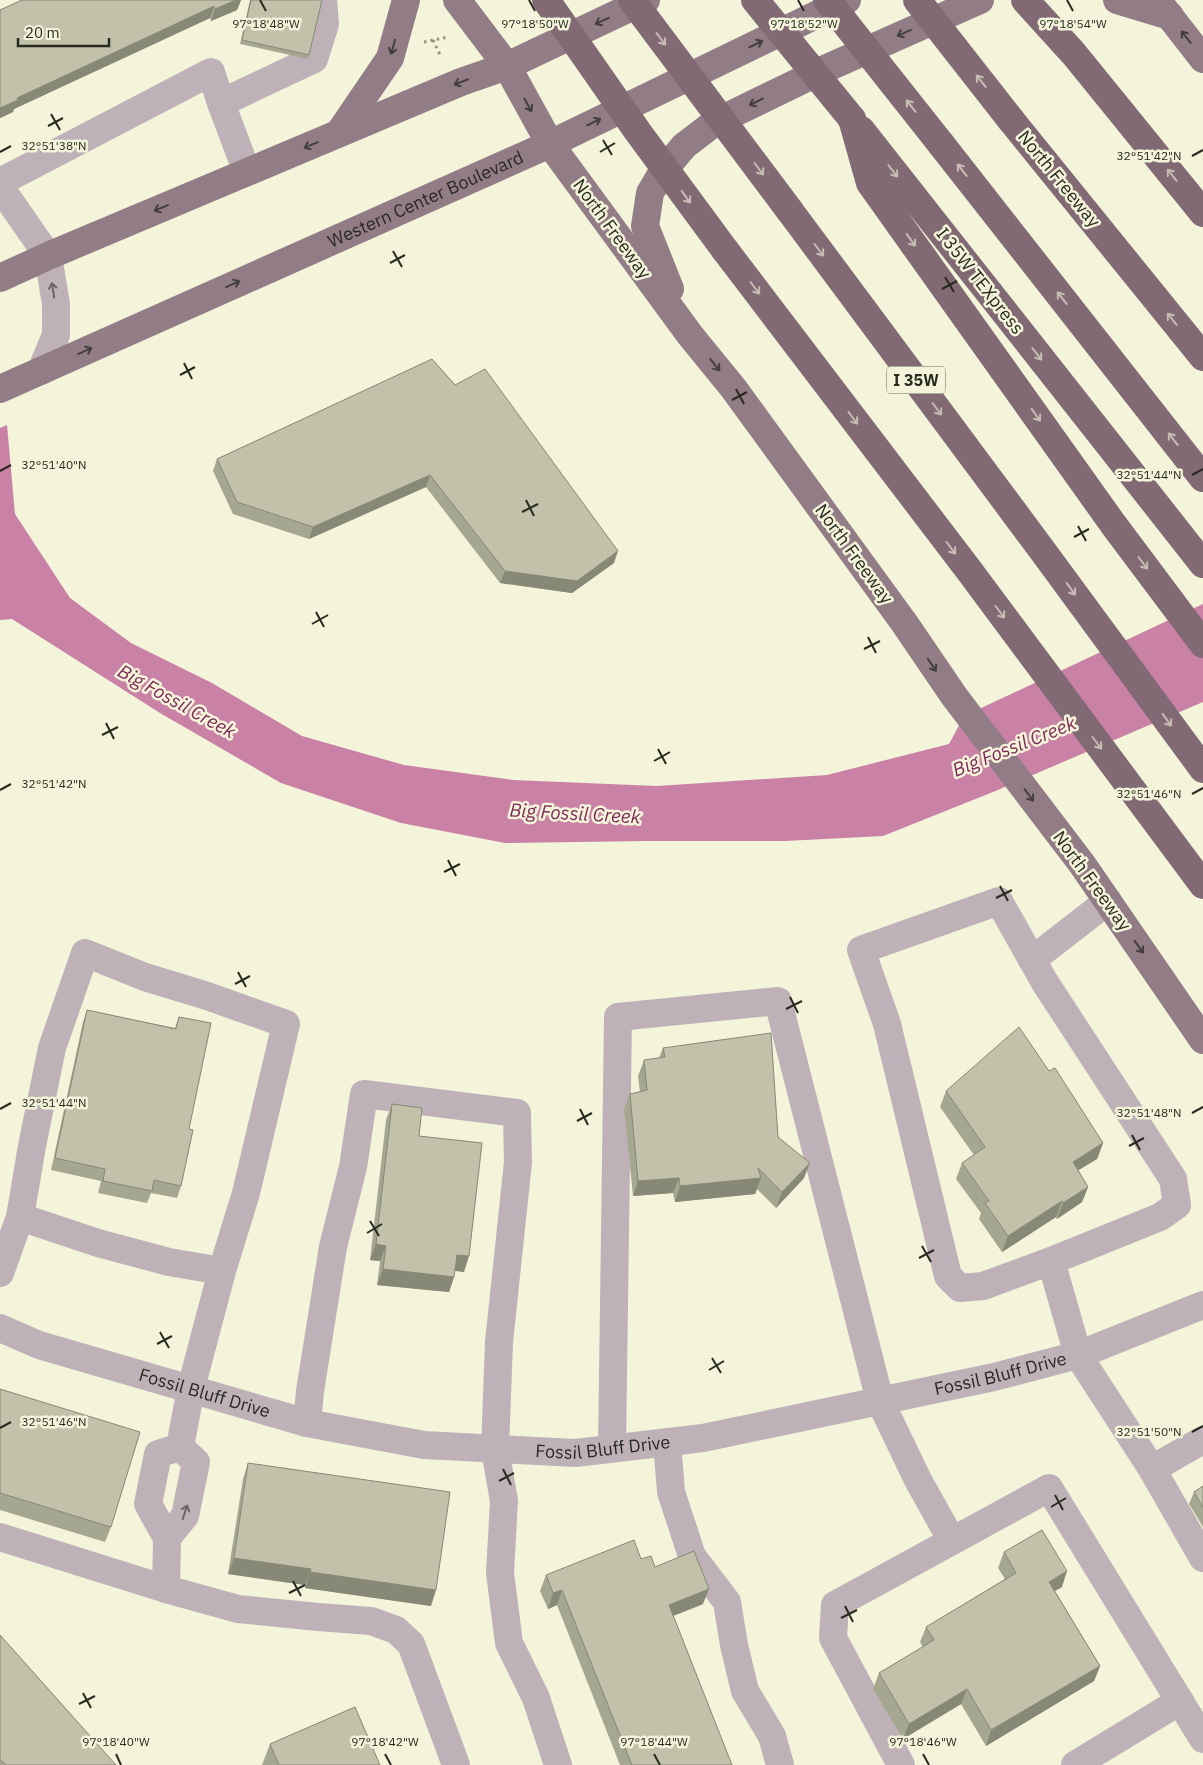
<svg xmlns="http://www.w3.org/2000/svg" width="1203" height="1765" font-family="'IBM Plex Sans',sans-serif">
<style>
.water{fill:#c982a6}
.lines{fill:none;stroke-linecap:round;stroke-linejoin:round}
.path{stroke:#949583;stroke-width:3;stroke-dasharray:2.5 4;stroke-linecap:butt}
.minor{stroke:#beb2b8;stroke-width:28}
.major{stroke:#927d87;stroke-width:28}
.highway{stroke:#826a75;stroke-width:28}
.highway-bridge{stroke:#826a75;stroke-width:28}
.wall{fill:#a6a791}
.shaded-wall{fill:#878876}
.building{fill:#c1c2a9;stroke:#878876}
.oneway{stroke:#433f3a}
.oneway2{stroke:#c6bdb2}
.oneway3{stroke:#6c6764}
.ticks{fill:none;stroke:#292a20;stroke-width:2}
.labels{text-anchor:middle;stroke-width:5;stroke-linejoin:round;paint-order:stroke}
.shield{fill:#f3f4da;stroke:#666758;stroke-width:1}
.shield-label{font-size:16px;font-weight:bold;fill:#292a20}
.street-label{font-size:18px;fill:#292a20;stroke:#f3f4da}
.water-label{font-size:19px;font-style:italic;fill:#7d295a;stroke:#f3f4da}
.ticks-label{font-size:12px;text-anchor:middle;fill:#292a20;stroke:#f3f4da;stroke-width:5;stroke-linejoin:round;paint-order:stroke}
</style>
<rect width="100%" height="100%" fill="#f3f4da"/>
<path class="water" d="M7,425L15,514L70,598L131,643L212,683L302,736L404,765L513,780L657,786L827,775L949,744L964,716L1203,604V702L993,792L883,836L785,841H646L505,843L401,823L281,783L160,713L12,619L0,620V428Z"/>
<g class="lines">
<path class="path" d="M433,40L441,57
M424,42L448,37"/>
<g class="minor">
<path d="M247,172L221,103L314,59L325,24L323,0"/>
<path d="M0,182L211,72L221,103"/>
<path d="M0,187L48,256L56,304V335L41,371"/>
<path d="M1032,960L1108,901"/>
<path d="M1051,1261L983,1286L960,1288L948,1276L887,1024L861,950L999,901L1044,981L1173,1179L1177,1205L1160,1217L1051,1261L1078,1355L1152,1469L1203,1558"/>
<path d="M0,1273L20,1217"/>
<path id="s1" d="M0,1328L39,1345L307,1423L424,1445L575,1453L703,1438L994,1377L1078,1355L1203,1305"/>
<path d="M307,1423L310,1391L333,1247L353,1167L364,1094L517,1113L518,1162L499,1342L495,1449L504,1501L500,1573L509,1643L536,1698L558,1765"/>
<path d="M667,1442L671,1492L692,1556L727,1602L734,1645L745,1691L772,1736L780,1765"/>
<path d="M180,1447L191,1388L222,1271L246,1193L286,1024L207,996L145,977L85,953L52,1048L32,1146L20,1217L98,1243L169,1262L222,1271"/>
<path d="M612,1448L618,1017L778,1001L880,1401L918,1480L952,1541"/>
<path d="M1152,1469L1203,1440"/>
<path d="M0,1537L166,1589L238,1609L318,1617L371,1621L396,1630L411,1644L456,1765"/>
<path d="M167,1538L148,1504L158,1454L180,1447"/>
<path d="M166,1589L167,1538L185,1516L196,1462L180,1447"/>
<path d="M901,1765L833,1638L835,1605L1049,1488L1203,1739"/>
<path d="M1075,1765L1180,1701"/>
</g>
<g class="major">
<path d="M457,0L507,66L550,144L690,335L734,389L905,624L954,696L1082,864L1203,1040"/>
<path d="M1117,0L1170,16"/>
<path d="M1157,0L1203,59"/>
<path d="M339,133L390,58L406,0"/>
<path d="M0,278L48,256L461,82L507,66L646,0"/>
<path d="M670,289L645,226L650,193L663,171L684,146L714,123L827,68L980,0"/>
<path id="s2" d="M0,389L550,144L847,0"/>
</g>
<path class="highway" d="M1025,0L1074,54L1203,213
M852,119L870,183L1113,524L1203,644
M1011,120L1203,357
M861,130L1203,564
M941,144L1203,478
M790,211L1042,550L1203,769
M725,250L971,573L1203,885"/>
<path class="highway-bridge" d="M546,0L638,132L725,250
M632,0L790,211
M755,0L852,119
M827,0L941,144
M917,0L1011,120"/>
</g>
<path class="wall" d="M22,0H241L237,10L211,21L210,18L14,109L13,112L0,118V10Z
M250,0H322L308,59L240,44Z
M432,359L614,563L572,593L500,583L426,487L309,539L233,514L213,471L217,459Z
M87,1010L175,1028L179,1017L189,1129L181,1186L177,1198L151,1193L147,1203L98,1193L101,1181L51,1170L83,1022Z
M663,1048L778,1137L804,1178L776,1208L757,1189L755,1194L675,1202L673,1193L633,1196L624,1109L630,1094L640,1092L638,1076L644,1060L659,1058Z
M1049,1071L1103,1143L1097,1159L1078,1170L1088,1187L1082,1202L1057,1219L1056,1217L1002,1252L979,1219L981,1213L956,1179L962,1163L974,1155L940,1107L946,1091Z
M392,1104L419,1136L464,1272L455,1271L454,1277L449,1292L377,1285L380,1261L370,1260L386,1120Z
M0,1389L111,1527L105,1542L0,1510Z
M248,1463L431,1606L305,1588V1585L228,1574L243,1479Z
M1203,1486V1527L1189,1504L1194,1492Z
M1004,1552L1062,1587L1055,1591L1100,1666L1094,1681L986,1746L961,1704L903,1739L873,1689L879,1673L923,1647L920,1642L926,1627L1005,1579L998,1568Z
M641,1559L655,1567L703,1604L673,1616L732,1765H620L557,1605L548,1609L540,1591L546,1575Z
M0,1635L116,1765H0Z
M270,1744L380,1765H262Z"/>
<path class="shaded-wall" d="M236,0H241L237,10L211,21L215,9Z
M214,6L210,18L14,109L13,112L0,118V108L17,98Z
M430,475L426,487L309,539L313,527Z
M618,551L614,563L572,593L500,583L505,571Z
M1103,1143L1097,1159L1067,1177L1073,1162Z
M810,1163L804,1178L776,1208L782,1192Z
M679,1178L673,1193L633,1196L638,1181Z
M761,1178L755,1194L675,1202L680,1186Z
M1088,1187L1082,1202L1057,1219L1063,1203Z
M1062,1201L1056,1217L1002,1252L1008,1236Z
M376,1244L386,1246L380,1261L370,1260Z
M457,1255L469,1256L464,1272L451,1270Z
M383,1269L454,1277L449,1292L377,1285Z
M234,1558L311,1569L305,1585L228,1574Z
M1067,1571L1062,1587L1044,1597L1049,1582Z
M310,1572L436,1590L431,1606L305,1588Z
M709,1589L703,1604L663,1620L669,1605Z
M562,1590L557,1605L548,1609L553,1593Z
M1100,1666L1094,1681L986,1746L991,1730Z
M967,1689L961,1704L903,1739L909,1724Z"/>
<path class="building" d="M22,0H236L215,9L214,6L17,98L18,100L0,108V10Z
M251,0H322L309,55L242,40Z
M432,359L455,385L485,369L618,551L577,581L505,571L430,475L313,527L237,502L217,459Z
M87,1010L176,1029L179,1017L211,1023L189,1129L193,1130L181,1186L154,1180L152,1191L103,1181L105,1169L55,1158Z
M1019,1027L1049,1071L1055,1068L1103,1143L1073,1162L1088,1187L1063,1203L1062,1201L1008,1236L985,1203L989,1201L962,1163L985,1147L946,1091Z
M771,1033L778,1137L810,1163L782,1192L758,1168L761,1178L680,1186L679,1178L638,1181L630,1094L647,1090L644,1060L665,1057L663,1048Z
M392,1104L422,1108L419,1136L482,1143L469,1256L457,1255L454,1277L383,1269L386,1246L376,1244Z
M0,1389L140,1432L111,1527L0,1493Z
M248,1463L450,1492L436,1590L310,1572L311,1569L234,1558Z
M1203,1486V1507L1194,1492Z
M1042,1530L1067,1571L1049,1582L1100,1666L991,1730L967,1689L909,1724L879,1673L934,1640L926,1627L1016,1573L1004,1552Z
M634,1540L641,1559L651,1556L655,1567L694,1551L709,1589L669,1605L732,1765H632L562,1590L553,1593L546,1575Z
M0,1635L116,1765H6L0,1759Z
M355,1707L380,1765H279L270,1744Z"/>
<defs><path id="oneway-shaft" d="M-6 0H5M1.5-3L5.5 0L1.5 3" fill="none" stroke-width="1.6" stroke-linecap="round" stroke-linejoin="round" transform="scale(1.25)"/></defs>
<g class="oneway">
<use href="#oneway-shaft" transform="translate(602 21) rotate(155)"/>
<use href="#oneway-shaft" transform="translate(904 33) rotate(156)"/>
<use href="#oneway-shaft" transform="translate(1186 37) rotate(-128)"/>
<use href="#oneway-shaft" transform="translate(756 44) rotate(-26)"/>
<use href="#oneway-shaft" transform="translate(393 47) rotate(106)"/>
<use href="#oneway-shaft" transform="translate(461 82) rotate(159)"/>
<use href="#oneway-shaft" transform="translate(756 102) rotate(154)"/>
<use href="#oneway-shaft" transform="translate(528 105) rotate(61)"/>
<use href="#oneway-shaft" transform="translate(594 122) rotate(-26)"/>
<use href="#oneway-shaft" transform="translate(311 145) rotate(157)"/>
<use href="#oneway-shaft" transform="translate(161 208) rotate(157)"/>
<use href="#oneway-shaft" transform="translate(233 284) rotate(-24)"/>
<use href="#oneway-shaft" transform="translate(85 351) rotate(-24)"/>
<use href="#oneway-shaft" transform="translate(715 365) rotate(51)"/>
<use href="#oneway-shaft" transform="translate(932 665) rotate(56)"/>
<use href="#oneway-shaft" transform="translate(1029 795) rotate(53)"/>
<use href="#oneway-shaft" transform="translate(1139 947) rotate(55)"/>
</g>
<g class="oneway2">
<use href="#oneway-shaft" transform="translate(661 39) rotate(53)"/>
<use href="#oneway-shaft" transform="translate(981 81) rotate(-128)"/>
<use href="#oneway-shaft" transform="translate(911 106) rotate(-128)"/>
<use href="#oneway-shaft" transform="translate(759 169) rotate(53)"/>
<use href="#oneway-shaft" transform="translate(962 170) rotate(-128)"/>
<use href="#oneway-shaft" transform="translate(893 171) rotate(52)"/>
<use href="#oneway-shaft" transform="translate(1172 175) rotate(-129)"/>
<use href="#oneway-shaft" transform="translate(686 197) rotate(54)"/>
<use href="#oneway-shaft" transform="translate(911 240) rotate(55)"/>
<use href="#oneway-shaft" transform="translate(819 250) rotate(53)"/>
<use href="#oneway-shaft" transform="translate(755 288) rotate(53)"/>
<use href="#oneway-shaft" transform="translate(1062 298) rotate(-128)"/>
<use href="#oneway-shaft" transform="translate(1172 319) rotate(-129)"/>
<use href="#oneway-shaft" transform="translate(1037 354) rotate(52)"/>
<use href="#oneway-shaft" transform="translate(937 409) rotate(53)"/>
<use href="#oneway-shaft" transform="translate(1036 415) rotate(55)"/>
<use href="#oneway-shaft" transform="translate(853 418) rotate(53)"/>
<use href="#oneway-shaft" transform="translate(1173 439) rotate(-128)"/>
<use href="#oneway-shaft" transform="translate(951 548) rotate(53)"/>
<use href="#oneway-shaft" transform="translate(1143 563) rotate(53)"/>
<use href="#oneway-shaft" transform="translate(1071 589) rotate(54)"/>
<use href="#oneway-shaft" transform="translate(1000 612) rotate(53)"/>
<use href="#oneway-shaft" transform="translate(1167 720) rotate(54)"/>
<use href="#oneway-shaft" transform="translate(1097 743) rotate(53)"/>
</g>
<g class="oneway3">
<use href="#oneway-shaft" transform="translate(53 290) rotate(-99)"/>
<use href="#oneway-shaft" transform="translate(185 1512) rotate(-72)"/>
</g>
<path class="ticks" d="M260,0L266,11M529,0L535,11M798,0L804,11M1067,0L1073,11M51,114L60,130M48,126L63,118M603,140L612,155M0,152L11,146M600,152L615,143M1192,156L1203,150M393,251L402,267M390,263L405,255M945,277L954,292M942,289L957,281M184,363L192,379M180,375L195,367M736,389L744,404M732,400L747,392M0,471L11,465M1192,475L1203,469M526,500L534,516M522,512L538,504M1078,526L1086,541M1074,537L1089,529M316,612L324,627M312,624L328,615M868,637L876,653M864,649L880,641M106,723L114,739M102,735L118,727M658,749L666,764M654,761L670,752M0,790L11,784M1192,794L1203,788M448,860L456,876M444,872L460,864M1000,886L1008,901M996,898L1012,890M238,972L246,987M235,984L250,976M790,997L798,1013M786,1009L802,1001M0,1109L11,1103M580,1109L588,1125M1192,1113L1203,1107M577,1121L592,1113M1132,1135L1140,1150M1129,1146L1144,1138M370,1221L379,1236M367,1233L382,1224M922,1246L931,1262M919,1258L934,1250M160,1332L169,1348M157,1344L172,1336M712,1358L721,1373M709,1370L724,1361M0,1428L11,1422M1192,1432L1203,1426M503,1469L511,1485M499,1481L514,1473M1055,1495L1063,1510M1051,1507L1066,1498M293,1581L301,1596M289,1593L305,1585M845,1606L853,1622M841,1618L857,1610M83,1693L91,1708M79,1704L95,1696M116,1754L121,1765M385,1754L391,1765M654,1754L660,1765M923,1754L929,1765"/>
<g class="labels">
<rect class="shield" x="887" y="366.5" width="58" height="27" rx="4"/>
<g class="shield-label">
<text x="916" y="386">I 35W</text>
</g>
<g class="street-label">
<text transform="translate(1059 179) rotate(51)" y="6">North Freeway</text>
<text dy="6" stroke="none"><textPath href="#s2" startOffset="466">Western Center Boulevard</textPath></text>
<text transform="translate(612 229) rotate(54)" y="6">North Freeway</text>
<text transform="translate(980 281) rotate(52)" y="6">I 35W TEXpress</text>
<text transform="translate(854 554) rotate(54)" y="6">North Freeway</text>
<text transform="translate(1092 881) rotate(54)" y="6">North Freeway</text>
<text dy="6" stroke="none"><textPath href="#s1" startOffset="1025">Fossil Bluff Drive</textPath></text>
<text dy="6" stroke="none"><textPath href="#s1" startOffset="215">Fossil Bluff Drive</textPath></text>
<text dy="6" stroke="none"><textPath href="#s1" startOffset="620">Fossil Bluff Drive</textPath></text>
</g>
<g class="water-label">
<text transform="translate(177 701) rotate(29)" y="7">Big Fossil Creek</text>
<text transform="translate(1014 746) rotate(-22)" y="7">Big Fossil Creek</text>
<text transform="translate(575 813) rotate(3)" y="7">Big Fossil Creek</text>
</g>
</g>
<g class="ticks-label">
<text x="266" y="28">97°18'48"W</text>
<text x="535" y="28">97°18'50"W</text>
<text x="804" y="28">97°18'52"W</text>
<text x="1073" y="28">97°18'54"W</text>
<text x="54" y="150">32°51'38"N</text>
<text x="1149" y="160">32°51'42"N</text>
<text x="54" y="469">32°51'40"N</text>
<text x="1149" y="479">32°51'44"N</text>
<text x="54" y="788">32°51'42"N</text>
<text x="1149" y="798">32°51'46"N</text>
<text x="54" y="1107">32°51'44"N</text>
<text x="1149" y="1117">32°51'48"N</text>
<text x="54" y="1426">32°51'46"N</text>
<text x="1149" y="1436">32°51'50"N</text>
<text x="116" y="1746">97°18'40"W</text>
<text x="385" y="1746">97°18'42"W</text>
<text x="654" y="1746">97°18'44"W</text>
<text x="923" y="1746">97°18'46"W</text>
</g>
<path d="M18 38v8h91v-8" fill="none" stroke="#292a20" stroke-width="2.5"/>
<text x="25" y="38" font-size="15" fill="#292a20" stroke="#f3f4da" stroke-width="4" paint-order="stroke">20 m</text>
</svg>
